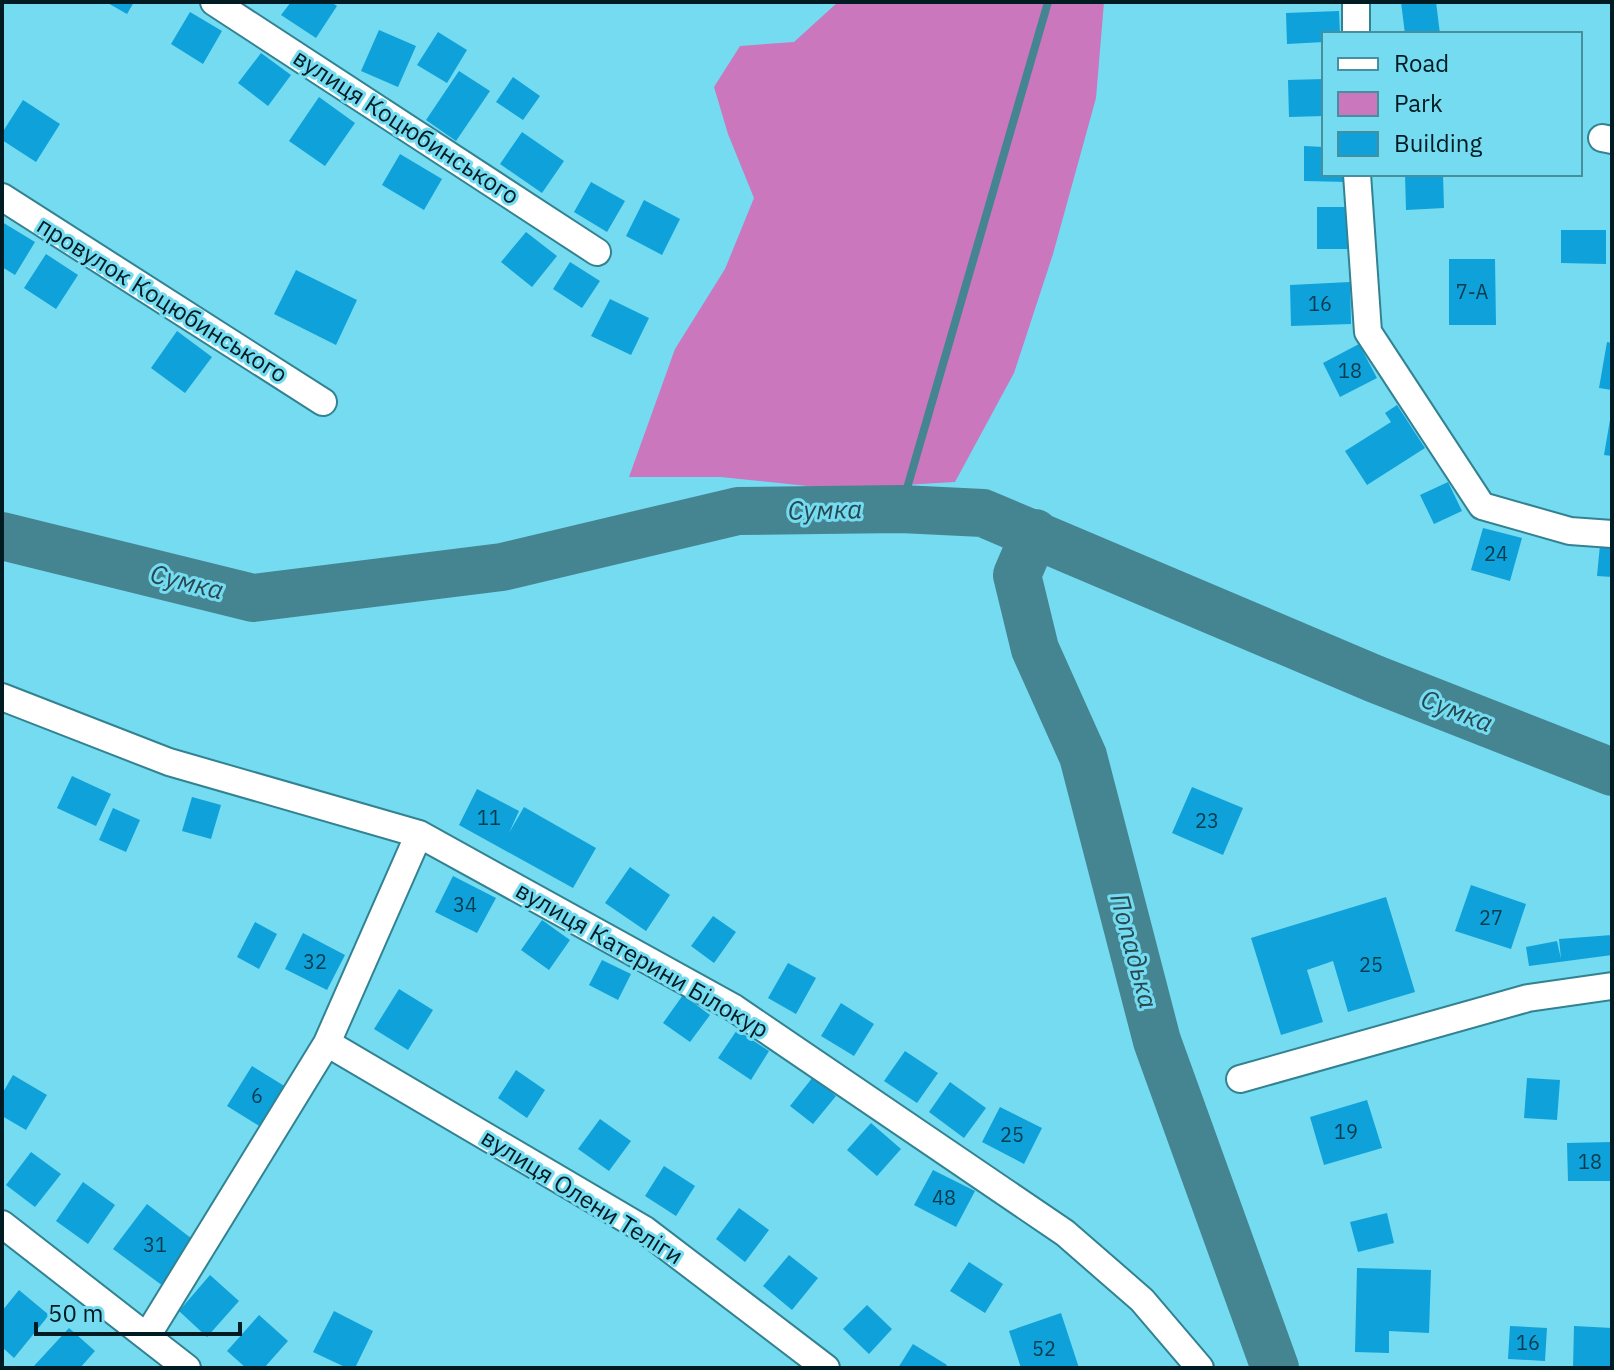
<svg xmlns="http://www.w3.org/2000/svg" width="1614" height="1370" font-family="'IBM Plex Sans',sans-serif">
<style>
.green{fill:#ca77bd}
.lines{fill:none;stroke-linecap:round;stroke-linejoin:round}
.stream{stroke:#458491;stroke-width:8}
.river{stroke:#458491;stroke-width:48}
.building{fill:#0fa1d9}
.minor-casing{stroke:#328292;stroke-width:30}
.minor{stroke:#fff;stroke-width:26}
.labels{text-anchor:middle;stroke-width:6;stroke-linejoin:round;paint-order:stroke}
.number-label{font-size:20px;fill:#043d50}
.street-label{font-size:24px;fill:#001c22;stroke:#74dbf0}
.water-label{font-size:26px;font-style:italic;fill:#284950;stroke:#74dbf0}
</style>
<rect width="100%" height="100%" fill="#74dbf0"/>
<path class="green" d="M838,2H1104L1096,98L1053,254L1014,373L955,482L836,489L721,477H629L675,349L725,269L754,198L728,134L714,87L740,46L794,42Z"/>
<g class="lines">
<path class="stream" d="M901,509L1048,2"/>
<path class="river" d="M1035,533L1017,575L1035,649L1083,756L1157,1041L1275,1368
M2,536L253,598L502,567L738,511L901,509L983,513L1375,679L1612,772"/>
</g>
<path class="building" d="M106,2H134L127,14Z
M291,2H331L337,6L316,38L281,15Z
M1401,2H1436L1440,34H1405Z
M1339,11L1340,34H1324V42L1287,44L1286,13Z
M190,12L222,31L203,64L171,44Z
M379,30L416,46L398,87L361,71Z
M438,32L467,50L447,83L417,65Z
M261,53L291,75L268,106L238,83Z
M459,71L490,91L456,141L426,120Z
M513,77L540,96L523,120L496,102Z
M1324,79V116L1289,117L1288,80Z
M319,97L355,123L325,166L289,141Z
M23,100L60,124L36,162L2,140V133Z
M522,132L564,161L542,193L500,164Z
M1304,146L1324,147V174H1349V182L1304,181Z
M400,154L442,179L424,210L382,185Z
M1405,174H1443L1444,208L1406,210Z
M591,182L625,201L607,232L574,212Z
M644,200L680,219L662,255L626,236Z
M1317,207H1348V249H1317Z
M2,222L35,242L15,275L2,267Z
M1561,230H1606V264L1561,263Z
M526,232L557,256L532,287L501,262Z
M46,254L78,275L56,309L24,288Z
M1449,259H1495L1496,325H1449Z
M570,262L600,281L582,308L553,289Z
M296,270L357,300L336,345L274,314Z
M1350,282L1351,324L1291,326L1290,285Z
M610,299L649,318L631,355L591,336Z
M177,331L212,357L185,393L151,368Z
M1607,342L1612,343V390L1599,388Z
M1359,344L1377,378L1340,397L1323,363Z
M1397,405L1425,448L1367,485L1345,451L1391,422L1385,413Z
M1610,420H1612V456L1604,455Z
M1448,482L1462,511L1434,524L1420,495Z
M1483,528L1522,538L1510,581L1471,570Z
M1600,545L1612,546V577L1597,576Z
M72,776L111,794L96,826L57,808Z
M1192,787L1243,808L1223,855L1172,833Z
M477,789L519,811L509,833L524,807L596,848L573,888L459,825Z
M192,797L221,805L211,839L182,831Z
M113,808L140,820L126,852L99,840Z
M630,867L670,895L646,931L605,903Z
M453,876L496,898L477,933L435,912Z
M1471,885L1526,904L1511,949L1455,931Z
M1386,897L1415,992L1348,1012L1333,961L1307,970L1323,1022L1281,1035L1251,938Z
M713,916L736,932L714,963L691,946Z
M542,920L570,940L549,970L521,950Z
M255,922L277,934L259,969L237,957Z
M303,933L345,955L327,990L285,969Z
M1612,935V955L1529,966L1526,947L1557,941L1561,959L1559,939Z
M602,960L631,974L618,1000L589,985Z
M788,963L816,978L796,1014L768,998Z
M399,989L433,1010L408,1050L374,1029Z
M683,995L710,1015L690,1042L663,1023Z
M841,1003L874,1024L854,1056L821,1036Z
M737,1030L769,1051L751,1080L718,1058Z
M905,1051L938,1073L917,1103L884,1081Z
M252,1066L286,1087L261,1127L227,1106Z
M516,1070L545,1090L527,1118L498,1098Z
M13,1075L47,1095L26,1130L2,1116V1094Z
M813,1077L836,1096L813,1124L790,1106Z
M1527,1078L1560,1080L1557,1120L1524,1118Z
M950,1082L986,1108L964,1138L929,1112Z
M1367,1100L1382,1148L1324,1165L1310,1117Z
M1000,1107L1042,1128L1024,1164L982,1142Z
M600,1119L631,1141L609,1171L578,1149Z
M871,1123L901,1149L877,1176L847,1150Z
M1612,1142V1181H1568L1567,1143Z
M31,1152L61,1174L35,1207L6,1185Z
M664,1166L695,1186L676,1216L645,1196Z
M933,1170L975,1191L956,1227L914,1205Z
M83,1182L115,1205L88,1244L56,1221Z
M147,1204L196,1242L163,1286L113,1249Z
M739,1208L769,1230L745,1262L716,1239Z
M1387,1213L1394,1243L1358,1252L1350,1222Z
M789,1255L818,1278L792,1310L763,1286Z
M969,1262L1003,1284L985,1313L950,1291Z
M1357,1268L1431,1270L1429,1333L1389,1331V1353L1355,1352Z
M210,1275L239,1301L207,1337L179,1311Z
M19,1290L49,1315L14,1358L2,1347V1311Z
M867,1305L892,1329L869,1354L843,1329Z
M334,1311L373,1331L355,1368H347L313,1352Z
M1061,1313L1079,1368H1021L1009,1331Z
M259,1315L288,1341L264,1368H246L227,1351Z
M1510,1326L1547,1328L1545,1361L1508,1359Z
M1574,1326L1612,1328V1368H1573Z
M69,1328L95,1351L80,1368H37L34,1366Z
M913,1344L947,1365L945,1368H898Z"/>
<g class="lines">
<g class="minor-casing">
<path id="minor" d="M214,2L597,252
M1356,2V34
M1602,138L1612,140
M1357,174L1368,332L1482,506L1570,531L1612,534
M2,197L323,402
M2,697L169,762L419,834L734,1008L1065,1233L1142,1300L1200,1368
M327,1043L645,1230L826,1368
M1240,1079L1528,998L1612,986
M2,1224L187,1368
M147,1336L327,1043L419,834"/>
</g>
<use href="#minor" class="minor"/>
</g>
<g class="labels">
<g class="number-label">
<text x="1472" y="299">7-А</text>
<text x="1320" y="311">16</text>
<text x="1350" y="378">18</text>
<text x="1496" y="561">24</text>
<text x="489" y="825">11</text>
<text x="1207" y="828">23</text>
<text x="465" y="912">34</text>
<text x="1491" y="925">27</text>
<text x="315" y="969">32</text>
<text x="1371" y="972">25</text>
<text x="257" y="1103">6</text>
<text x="1346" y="1139">19</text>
<text x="1012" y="1142">25</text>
<text x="1590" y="1169">18</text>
<text x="944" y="1205">48</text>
<text x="155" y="1252">31</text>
<text x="1528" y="1350">16</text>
<text x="1044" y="1356">52</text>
</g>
<g class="street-label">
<text transform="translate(406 127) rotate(33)" y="8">вулиця Коцюбинського</text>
<text transform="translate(162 300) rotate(32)" y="8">провулок Коцюбинського</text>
<text transform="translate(642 960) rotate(30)" y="8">вулиця Катерини Білокур</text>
<text transform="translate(582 1197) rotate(32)" y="8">вулиця Олени Теліги</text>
</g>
<g class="water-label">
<text transform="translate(825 510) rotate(-1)" y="9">Сумка</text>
<text transform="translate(187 582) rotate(14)" y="9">Сумка</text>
<text transform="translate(1457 711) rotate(21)" y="9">Сумка</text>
<text transform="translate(1134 951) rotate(75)" y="9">Попадька</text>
</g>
</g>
<rect width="1614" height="1370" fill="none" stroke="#001c22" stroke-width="8"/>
<rect x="1322" y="32" width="260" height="144" fill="#74dbf0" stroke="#468f9e" stroke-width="2"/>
<rect x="1338" y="58" width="40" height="12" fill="#ffffff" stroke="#468f9e" stroke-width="2"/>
<text x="1394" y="72" font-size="24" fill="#001c22">Road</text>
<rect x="1338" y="92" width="40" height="24" fill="#ca77bd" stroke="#468f9e" stroke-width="2"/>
<text x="1394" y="112" font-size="24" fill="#001c22">Park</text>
<rect x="1338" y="132" width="40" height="24" fill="#0fa1d9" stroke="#468f9e" stroke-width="2"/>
<text x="1394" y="152" font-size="24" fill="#001c22">Building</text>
<path d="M36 1322v12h204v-12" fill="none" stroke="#001c22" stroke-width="4"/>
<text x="48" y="1322" font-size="24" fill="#001c22" stroke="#74dbf0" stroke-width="6" paint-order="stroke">50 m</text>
</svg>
